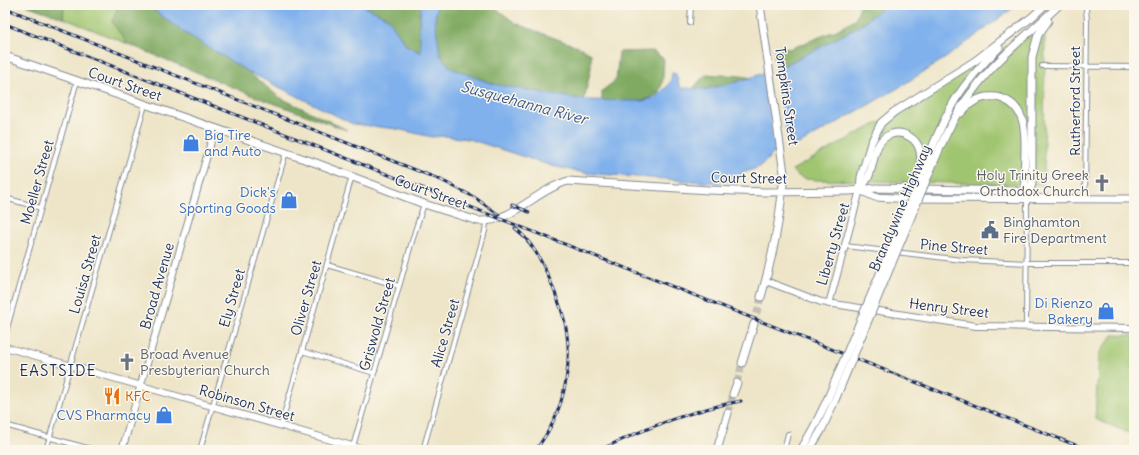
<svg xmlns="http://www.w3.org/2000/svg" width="1139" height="455" font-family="Delius,sans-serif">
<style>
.green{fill:#a0c570;stroke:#5e7a67}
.forest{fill:#80aa62;stroke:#4e6c60}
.water{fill:#80b1ec;stroke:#4e70a5}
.pier{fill:#eee5c8}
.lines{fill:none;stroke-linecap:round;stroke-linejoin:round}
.primary-tunnel{stroke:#c4c1b3;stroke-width:7;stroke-dasharray:7 3.5;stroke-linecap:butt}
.street-casing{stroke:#848a93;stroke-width:6}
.secondary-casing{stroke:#848a93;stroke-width:8}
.primary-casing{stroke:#848a93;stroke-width:9}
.street{stroke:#fff;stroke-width:4}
.secondary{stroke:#fff;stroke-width:6}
.primary{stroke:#fff;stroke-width:7}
.rail-casing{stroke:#1b2f5e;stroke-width:3}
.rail{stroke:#fbf7ec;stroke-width:1.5;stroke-dasharray:4.5;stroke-linecap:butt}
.primary-bridge-casing{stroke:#848a93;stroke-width:9;stroke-linecap:butt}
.primary-bridge{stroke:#fff;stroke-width:7}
.labels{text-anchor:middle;stroke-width:3;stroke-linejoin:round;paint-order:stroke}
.street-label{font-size:14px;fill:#1b2f5e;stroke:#fbf7ec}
.shop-label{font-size:14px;fill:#366cbe;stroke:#fbf7ec;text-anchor:end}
.worship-label{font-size:14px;fill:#5b616d;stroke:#fbf7ec;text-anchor:end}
.service-label{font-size:14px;fill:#4e5e75;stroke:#fbf7ec;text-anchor:start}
.food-label{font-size:14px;fill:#c56008;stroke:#fbf7ec;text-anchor:start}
.water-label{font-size:15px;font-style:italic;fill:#395689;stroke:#fbf7ec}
.neighbourhood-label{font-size:15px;letter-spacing:1px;fill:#1b2f5e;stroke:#fbf7ec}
</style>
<rect width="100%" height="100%" fill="#fbf7ec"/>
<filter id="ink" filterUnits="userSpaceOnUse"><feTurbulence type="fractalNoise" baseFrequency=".025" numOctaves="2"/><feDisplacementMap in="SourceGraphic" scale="8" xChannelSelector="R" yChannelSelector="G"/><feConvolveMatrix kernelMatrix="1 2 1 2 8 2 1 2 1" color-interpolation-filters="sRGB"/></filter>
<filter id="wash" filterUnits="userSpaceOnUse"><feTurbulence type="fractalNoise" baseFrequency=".012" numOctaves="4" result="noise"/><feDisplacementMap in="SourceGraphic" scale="16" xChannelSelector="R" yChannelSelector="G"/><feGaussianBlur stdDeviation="0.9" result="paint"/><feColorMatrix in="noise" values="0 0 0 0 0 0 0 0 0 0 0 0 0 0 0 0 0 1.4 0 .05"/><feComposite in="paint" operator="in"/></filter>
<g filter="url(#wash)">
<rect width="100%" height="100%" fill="#eee5c8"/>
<path class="green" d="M64,5H119L112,22L128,44L63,18Z
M1045,21L1044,185L817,180C806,179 800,180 792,170L866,129L894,116Z
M1113,335H1134V435L1095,419L1099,354Z"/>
<path class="forest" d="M26,5H64L63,18Z
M119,5H147L185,33L247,71L279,97L347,130L254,96L128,44L112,22Z
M362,5H421L419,26L422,53L406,45L388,18Z
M437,5H492L515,23L581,48L591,54V68L584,100L493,84L451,68L440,55L435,20Z
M860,5H886L859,26L817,49L777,69L774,57L776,46L790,49L837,30L856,18Z
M653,51L664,59C663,68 664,78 661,87C656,106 617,101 602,101V91L616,80L619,52Z
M707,74C722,76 737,74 751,78L707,89H693L700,80Z"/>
<path class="water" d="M147,5H362L388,18L406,45L421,53L419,26L421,5H437L435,20L440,55L451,68L493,84L584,100L642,101L654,98L666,88L671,81L672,73L676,74L680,88L707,89L737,82L777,69L817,49L859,26L886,5H1017L947,57L898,88L803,142L774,153L760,167L742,173C739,182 726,180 718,183L585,173L552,166L469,139L444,136L432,137L397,129L353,124L247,71L185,33Z"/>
<path class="pier" d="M776,68L788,149L776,154L764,72Z"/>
</g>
<g filter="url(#ink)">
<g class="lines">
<path class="primary-tunnel" d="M754,324L761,297
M737,383L742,363
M728,413L733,394"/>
<g class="street-casing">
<path id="street" d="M1085,5L1086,9L1087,21L1085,199
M690,23L691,5
M1042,66L1134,67
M5,198L41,208
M845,246L962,260L1027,263H1134
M327,265L399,286
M1026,327L1027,198
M5,335L77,81
M302,351L374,373
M5,425L94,450
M281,425L352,176
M46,450L145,105
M200,450L286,152
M352,450L415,231L424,204
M423,450L485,231L486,222
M784,450L788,434"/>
</g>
<g class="secondary-casing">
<path id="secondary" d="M766,281L821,302L976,326L1134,328
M829,304L860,190
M5,347L366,450
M122,450L215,128"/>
</g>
<g class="primary-casing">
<path id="primary" d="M760,5L784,173C781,215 773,256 761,297
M1030,19L1045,5
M5,56L316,163L424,204L478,221C512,223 536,190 568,181L709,190L765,192L850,191L876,188L1016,191L1027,198
M961,113C970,102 981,95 996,97C1038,105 1021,157 1025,185C1025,190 1026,194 1027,198
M921,176C931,150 941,124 955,100C967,81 983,63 999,48
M928,176C940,147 952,117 972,92C996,59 1030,33 1059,5
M861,188C863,185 866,181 868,178C875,163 873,139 892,134C898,132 905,134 910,137C922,144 921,158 921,170
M860,190L875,197L893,198L1134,199
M860,190L861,177L871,143L881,123L894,112L975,61L1032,17
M1027,198L1032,184V57L1038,35L1048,21
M742,363L754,324
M733,394L737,383
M717,450L728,413"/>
</g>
<use href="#street" class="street"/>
<use href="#secondary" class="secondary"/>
<use href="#primary" class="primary"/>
<g class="rail-casing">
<path id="rail" d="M5,8L441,180L474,197L499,215
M5,24L1088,450
M512,205L529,212
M515,228C532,242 541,260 550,280C557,298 565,316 567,335C571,365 565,398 552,424C548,433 541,442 536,450
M600,450C645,428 692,410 741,401"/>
</g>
<use href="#rail" class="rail"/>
<g class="primary-bridge-casing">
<path id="primary-bridge" d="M801,450L814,427L828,398L921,176
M809,450L821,431L835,400L928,176"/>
</g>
<use href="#primary-bridge" class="primary-bridge"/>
</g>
</g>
<defs>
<g id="shop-bare" transform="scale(1.38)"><path d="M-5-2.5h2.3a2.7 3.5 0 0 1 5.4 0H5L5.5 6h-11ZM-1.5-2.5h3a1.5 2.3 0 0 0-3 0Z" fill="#3f7fe0" stroke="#fbf7ec" stroke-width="2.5" paint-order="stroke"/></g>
<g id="church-bare" transform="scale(1.38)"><path d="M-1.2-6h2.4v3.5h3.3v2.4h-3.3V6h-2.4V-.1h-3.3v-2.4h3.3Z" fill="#6b7280" stroke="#fbf7ec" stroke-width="2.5" paint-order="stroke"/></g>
<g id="civic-bare" transform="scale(1.38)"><path d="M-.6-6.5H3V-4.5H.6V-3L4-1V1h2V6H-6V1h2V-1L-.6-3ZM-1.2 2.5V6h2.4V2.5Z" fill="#5c6f8a" stroke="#fbf7ec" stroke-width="2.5" paint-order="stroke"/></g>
<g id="restaurant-bare" transform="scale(1.38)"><path d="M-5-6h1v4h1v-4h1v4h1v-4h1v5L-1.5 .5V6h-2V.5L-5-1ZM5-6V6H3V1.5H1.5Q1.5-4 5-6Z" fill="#e8710a" stroke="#fbf7ec" stroke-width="2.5" paint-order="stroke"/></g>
</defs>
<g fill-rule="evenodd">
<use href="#shop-bare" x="191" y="143"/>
<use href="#church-bare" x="1102" y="183"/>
<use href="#shop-bare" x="289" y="200"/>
<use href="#civic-bare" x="990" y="230"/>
<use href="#shop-bare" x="1106" y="311"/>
<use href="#church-bare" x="127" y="362"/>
<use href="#restaurant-bare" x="112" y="396"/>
<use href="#shop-bare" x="164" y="415"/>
</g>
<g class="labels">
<g class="street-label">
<text transform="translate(125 84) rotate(19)" y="5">Court Street</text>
<text transform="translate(787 96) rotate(82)" y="5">Tompkins Street</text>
<text transform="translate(1075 101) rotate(-90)" y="5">Rutherford Street</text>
<text transform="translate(749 178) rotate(1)" y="5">Court Street</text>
<text transform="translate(37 182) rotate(-74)" y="5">Moeller Street</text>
<text transform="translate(431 192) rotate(20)" y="5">Court Street</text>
<text transform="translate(900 208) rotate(-67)" y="5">Brandywine Highway</text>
<text transform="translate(833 244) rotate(-74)" y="5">Liberty Street</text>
<text transform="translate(954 247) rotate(5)" y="5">Pine Street</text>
<text transform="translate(85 274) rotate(-74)" y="5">Louisa Street</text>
<text transform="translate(157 286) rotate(-74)" y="5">Broad Avenue</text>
<text transform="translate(232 298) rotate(-74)" y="5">Ely Street</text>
<text transform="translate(306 298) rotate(-74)" y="5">Oliver Street</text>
<text transform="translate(949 308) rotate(7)" y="5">Henry Street</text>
<text transform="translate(377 324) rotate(-74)" y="5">Griswold Street</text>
<text transform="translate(445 333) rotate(-74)" y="5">Alice Street</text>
<text transform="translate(247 403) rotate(16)" y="5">Robinson Street</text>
</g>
<g class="shop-label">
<text x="204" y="140" text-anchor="start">Big Tire<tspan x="204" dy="16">and Auto</tspan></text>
<text x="276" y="197">Dick's<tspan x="276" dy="16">Sporting Goods</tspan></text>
<text x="1093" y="308">Di Rienzo<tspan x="1093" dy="16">Bakery</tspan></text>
<text x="151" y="420">CVS Pharmacy</text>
</g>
<g class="worship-label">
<text x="1089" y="180">Holy Trinity Greek<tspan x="1089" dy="16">Orthodox Church</tspan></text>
<text x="140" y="359" text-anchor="start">Broad Avenue<tspan x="140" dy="16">Presbyterian Church</tspan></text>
</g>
<g class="service-label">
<text x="1003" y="227">Binghamton<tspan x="1003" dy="16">Fire Department</tspan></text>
</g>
<g class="food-label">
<text x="125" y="401">KFC</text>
</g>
<g class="water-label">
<text transform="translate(524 103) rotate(15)" y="5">Susquehanna River</text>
</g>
<g class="neighbourhood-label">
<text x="58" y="376">EASTSIDE</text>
</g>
</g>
<rect width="1139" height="455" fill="none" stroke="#fbf7ec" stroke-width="20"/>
</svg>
